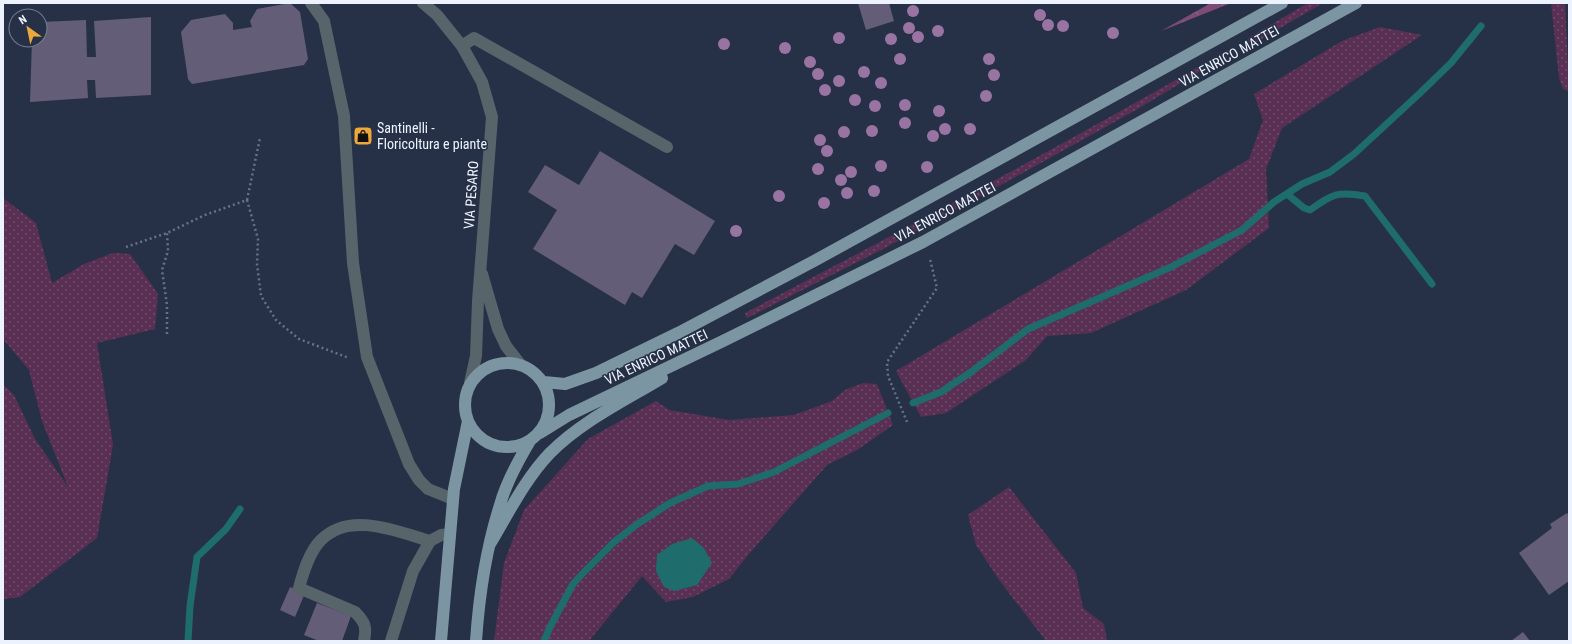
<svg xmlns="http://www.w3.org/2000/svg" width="1572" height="644" font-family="'Roboto Condensed',sans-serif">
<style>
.grass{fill:url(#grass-dots)}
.forest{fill:url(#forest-crowns)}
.water{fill:#1e6d6c}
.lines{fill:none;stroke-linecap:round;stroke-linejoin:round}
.stream{stroke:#1e6d6c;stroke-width:7}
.building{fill:#645d77}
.path{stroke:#697284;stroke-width:2.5;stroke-dasharray:2 3;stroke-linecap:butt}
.minor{stroke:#57646a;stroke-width:12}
.major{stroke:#7b96a2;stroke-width:12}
.tree{fill:#9974a2}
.labels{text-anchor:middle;stroke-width:3;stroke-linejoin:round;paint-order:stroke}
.street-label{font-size:14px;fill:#edf3fe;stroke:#263147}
.poi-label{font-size:14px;fill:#edf3fe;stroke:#263147;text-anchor:start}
</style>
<defs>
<pattern id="grass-dots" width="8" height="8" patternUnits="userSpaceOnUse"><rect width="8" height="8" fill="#5a2f54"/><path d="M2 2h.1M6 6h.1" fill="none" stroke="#724e6e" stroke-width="1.8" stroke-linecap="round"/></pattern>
<pattern id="forest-crowns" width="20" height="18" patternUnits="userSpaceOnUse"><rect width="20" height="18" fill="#7e4b77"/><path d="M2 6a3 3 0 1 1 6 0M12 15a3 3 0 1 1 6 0" fill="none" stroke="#91658b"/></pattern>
</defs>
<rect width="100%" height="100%" fill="#263147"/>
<path class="grass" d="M1308,3H1323L1253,44L1248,42V38Z
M1551,3H1565L1569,91L1563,89L1559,78Z
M1380,27L1422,35L1282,128L1266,169L1269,228L1186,290L1091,333L1047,336L1026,360L946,413L921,417L896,371L1249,159L1263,120L1254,94L1342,41Z
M1228,50H1232L1231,53L1136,110L1010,180L885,248L747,318L745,313C907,228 1069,142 1228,50Z
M3,198L36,223L52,283L84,264L113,253L130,254L158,294L155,329L97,343L113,445L97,538L20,597L3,599V384L14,395L35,439L68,487L42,421L29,370L3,339Z
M863,383L877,384L893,425L857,450L827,465L748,555L729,579L693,597L666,602L642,576L589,641H494L504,563L524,510L588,439L656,401L669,410L729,420L794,415L832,401L845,390Z
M1009,487L1076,573L1083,608L1104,624L1107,641H1046L999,580L976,545L968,515Z"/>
<path class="forest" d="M1211,3H1231L1161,31Z"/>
<path class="water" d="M692,538L704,548L712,563L697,585L674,591L664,587L656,571L657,555L672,544Z"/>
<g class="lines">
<path class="stream" d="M1287,194L1304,208L1310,210C1332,194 1338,191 1365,196L1432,284
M913,403L941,392L971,372L1028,329L1171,267L1242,230L1274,202L1302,184L1330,172L1354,154L1419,94L1451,63L1481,26
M188,641L190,606L197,557L226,529L240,509
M544,641L551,625L573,584L585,571L614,542L636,525L670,503L708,486L738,484L774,472L888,413"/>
</g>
<path class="building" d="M290,3L300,12L308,59L304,65L192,84L188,79L181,32L191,20L225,14L233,23V30L252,27L250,21L257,9Z
M858,3H889L894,21L866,30Z
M151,17V95L96,98L95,80H87L88,98L30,102L32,40H40V22L86,20L87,57H96L94,21Z
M600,151L715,221L694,255L675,244L642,298L632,292L625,305L533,249L557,210L528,192L545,165L579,185Z
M1567,513L1569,516V581L1549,595L1519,553L1552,528L1550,524Z
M290,587L305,593L295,617L280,610Z
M317,603L351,616L342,641H319L304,635Z
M1523,632L1530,641H1511Z"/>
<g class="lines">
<path class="path" d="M247,200L258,239L257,264L261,296L276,320L299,339L349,358
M126,247L167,233L205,215L247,200L260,138
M167,334V305L162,270L168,251L167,233
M907,422L888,376L887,362L937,288L930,259"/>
<path class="minor" d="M311,3L324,21L344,116L353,263L367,357L409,464L419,480L428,489L453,499
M423,3L437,15L462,46L482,82L492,117L478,301L476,356L470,383
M462,46L474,38L667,147
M482,274L498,329L506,346L520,364
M364,641C367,627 365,622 355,612L299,588C303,573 309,552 321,540C350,511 396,531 430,541
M391,641L413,571L430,541L441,535L450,534"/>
<path class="major" d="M465 405a42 42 0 1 1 84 0a42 42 0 1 1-84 0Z
M544,382L565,384L596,373L678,333L814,261L1282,3
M540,433L569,415L723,341L923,242L1356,3
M490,544C508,514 525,479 550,453C582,421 624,401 662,378
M441,641L454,489L468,421
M476,641C479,596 486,549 500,505C506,483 518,461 530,441"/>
</g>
<g class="tree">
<circle cx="913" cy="11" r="6"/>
<circle cx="1040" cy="15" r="6"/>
<circle cx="1048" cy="25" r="6"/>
<circle cx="1063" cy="26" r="6"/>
<circle cx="909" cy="28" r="6"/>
<circle cx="938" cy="31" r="6"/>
<circle cx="1113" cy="33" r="6"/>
<circle cx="918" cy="37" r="6"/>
<circle cx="839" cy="38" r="6"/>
<circle cx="891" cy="39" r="6"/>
<circle cx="724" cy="44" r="6"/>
<circle cx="785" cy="48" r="6"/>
<circle cx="900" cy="59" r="6"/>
<circle cx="989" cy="59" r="6"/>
<circle cx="810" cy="62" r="6"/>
<circle cx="864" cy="72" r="6"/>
<circle cx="818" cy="74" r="6"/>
<circle cx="994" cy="75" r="6"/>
<circle cx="839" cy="81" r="6"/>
<circle cx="881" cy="83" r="6"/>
<circle cx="825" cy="90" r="6"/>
<circle cx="986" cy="96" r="6"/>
<circle cx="855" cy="100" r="6"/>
<circle cx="905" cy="105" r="6"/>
<circle cx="875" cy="106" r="6"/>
<circle cx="939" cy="111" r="6"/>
<circle cx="905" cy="123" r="6"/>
<circle cx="945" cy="129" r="6"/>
<circle cx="970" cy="129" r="6"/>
<circle cx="872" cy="131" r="6"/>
<circle cx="844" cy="132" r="6"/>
<circle cx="933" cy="136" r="6"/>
<circle cx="820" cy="140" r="6"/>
<circle cx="827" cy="151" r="6"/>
<circle cx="881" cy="166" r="6"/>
<circle cx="927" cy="167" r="6"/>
<circle cx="818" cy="169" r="6"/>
<circle cx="851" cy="172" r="6"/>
<circle cx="841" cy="180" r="6"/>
<circle cx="874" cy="191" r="6"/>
<circle cx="847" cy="193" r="6"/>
<circle cx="779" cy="196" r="6"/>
<circle cx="824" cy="203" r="6"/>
<circle cx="736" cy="231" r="6"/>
</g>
<defs>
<g id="shop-square" transform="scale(1)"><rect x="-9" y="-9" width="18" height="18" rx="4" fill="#eda83b" stroke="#263147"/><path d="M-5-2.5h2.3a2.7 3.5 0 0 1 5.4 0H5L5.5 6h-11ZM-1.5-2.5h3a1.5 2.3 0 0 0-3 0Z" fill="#111"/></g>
</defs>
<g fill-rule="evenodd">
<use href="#shop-square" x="363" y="136"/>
</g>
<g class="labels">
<g class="street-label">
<text transform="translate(1229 56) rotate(-29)" y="5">VIA ENRICO MATTEI</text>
<text transform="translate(471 195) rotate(-86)" y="5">VIA PESARO</text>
<text transform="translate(945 212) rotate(-28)" y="5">VIA ENRICO MATTEI</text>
<text transform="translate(656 357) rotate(-25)" y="5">VIA ENRICO MATTEI</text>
</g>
<g class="poi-label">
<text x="377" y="133">Santinelli -<tspan x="377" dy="16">Floricoltura e piante</tspan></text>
</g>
</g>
<rect width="1572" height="644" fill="none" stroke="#edf3fe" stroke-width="8"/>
<g transform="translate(28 28) rotate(327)"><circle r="19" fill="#263147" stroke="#767f90"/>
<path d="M0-3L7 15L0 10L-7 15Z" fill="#eda83b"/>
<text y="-6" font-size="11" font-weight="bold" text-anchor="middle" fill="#edf3fe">N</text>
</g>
</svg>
